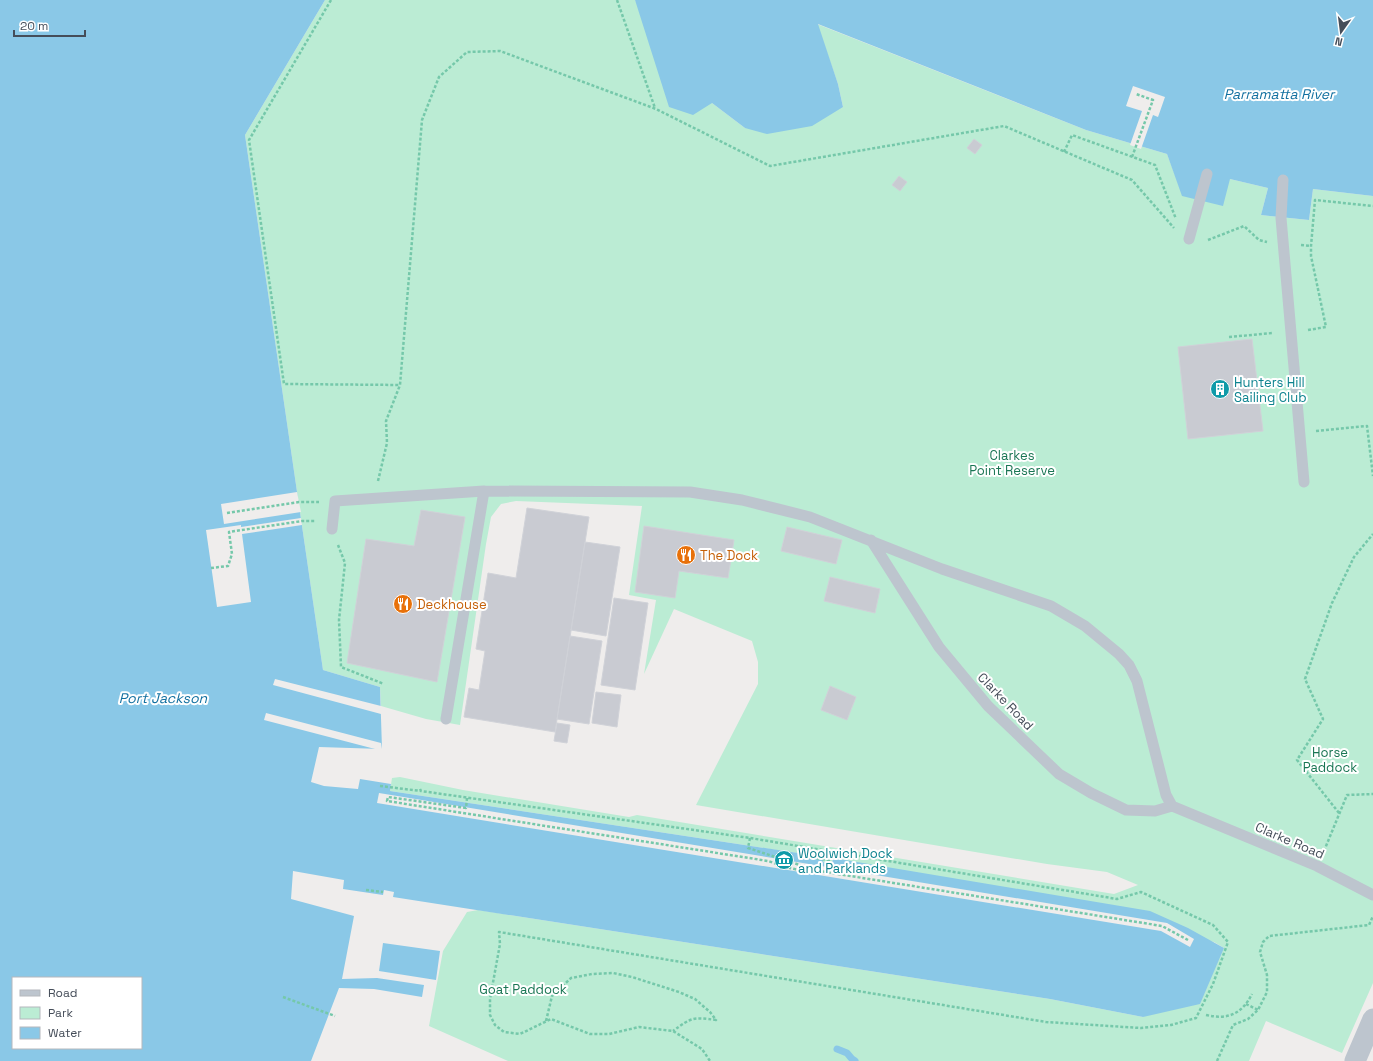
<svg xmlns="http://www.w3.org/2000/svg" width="1373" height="1061" font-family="'Space Grotesk',sans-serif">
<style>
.green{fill:#bbecd4}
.water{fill:#8ac8e7;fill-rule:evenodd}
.pier{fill:#efedec}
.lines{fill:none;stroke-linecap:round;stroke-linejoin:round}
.stream{stroke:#8ac8e7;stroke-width:7}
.building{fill:#c9cbd2;stroke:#d0d2d8}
.path{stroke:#75c8aa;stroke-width:2.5;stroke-dasharray:3 2;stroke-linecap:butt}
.lane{stroke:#bdc5ce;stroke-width:11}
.street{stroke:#bdc5ce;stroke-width:21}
.labels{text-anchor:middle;stroke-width:4;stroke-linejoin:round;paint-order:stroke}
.culture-label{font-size:13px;fill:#0d838f;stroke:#fff;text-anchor:start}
.park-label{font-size:13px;fill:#1a7654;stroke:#fff}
.food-label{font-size:13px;fill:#c56008;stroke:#fff;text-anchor:start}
.street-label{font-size:13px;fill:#454d59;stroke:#fff}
.water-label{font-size:14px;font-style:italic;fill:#1270a0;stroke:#fff}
</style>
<rect width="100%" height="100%" fill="#efedec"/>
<path class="green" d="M325,0H635L639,8L712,103L745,128L843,107L838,84L817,24L1086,130L1167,154L1183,196L1230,179L1268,188L1261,215L1309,220L1313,189L1373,196V983L1342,1053L1266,1021L1249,1061H508L429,1026L443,951L467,912L478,910L1050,999L1143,1017L1224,948L1214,942L833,858L832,863L823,862V857L390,791L392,778L400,777L463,790L629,817L637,815L1114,894L1138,885L1107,872L1047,864L696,805L758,684V662L752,641L674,609L644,674L656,600L629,595L642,506L516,501L501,504L491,517L486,544L460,725L426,719L381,706L380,687L323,670L245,135Z"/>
<path class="water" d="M0,0H325L245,135L323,670L380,687L382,749L319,747L311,782L324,786L358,789L360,779L391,784L390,791L824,857L823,862L832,863L833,858L1150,911L1188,928L1224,948L1200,1004L1143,1017L1050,999L393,897L394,892L384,890L383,895L343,889L344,880L293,871L291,899L354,916L342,979L377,978L424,985L422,997L374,989L339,988L311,1061H0ZM13,978H141V1048H13Z
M635,0H1373V196L1313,189L1309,220L1261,215L1268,188L1230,179L1223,206L1182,196L1167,154L1086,130L818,24L838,84L843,107L812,126L767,134L745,128L712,103L693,115L669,107Z
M383,943L440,951L436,980L379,971Z"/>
<path class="pier" d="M1133,86L1165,97L1158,117L1153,115L1141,149L1130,145L1142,111L1126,106Z
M297,492L301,512L224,524L221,504Z
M301,518L302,525L242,534L251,602L217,607L206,530L241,525V527Z
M275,679L381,706V714L273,685Z
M266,713L381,743L382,749H375L264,720Z
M379,793L1167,923L1194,939L1190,947L1161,931L377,803Z"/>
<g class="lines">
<path class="stream" d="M837,1049L847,1053L852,1059L855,1061"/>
</g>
<path class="building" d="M974,139L982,145L975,154L967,148Z
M899,176L907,182L900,191L892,185Z
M1252,339L1263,431L1188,439L1178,347Z
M527,508L589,517L555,732L464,717L469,688L479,690L485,651L476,649L488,573L516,578Z
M421,510L465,517L437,682L347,663L366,539L414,546Z
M644,526L734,540L728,578L679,571L675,598L635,592Z
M787,527L842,540L836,564L781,551Z
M585,542L620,547L606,636L571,630Z
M830,577L880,589L875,613L824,601Z
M614,598L648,603L635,690L601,685Z
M570,636L602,641L589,724L557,719Z
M830,686L856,697L847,720L821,710Z
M596,692L621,695L617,727L592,723Z
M557,723L570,725L567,743L554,741Z"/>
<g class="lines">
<path class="path" d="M331,0L249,140L284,384L400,385
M617,0L655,108
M1064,152L1072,135L1155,165L1176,219
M1132,157L1153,100L1136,94
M1208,240L1244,226L1259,240L1267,242
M1301,245L1311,246
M1308,330L1326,327L1311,256V246L1315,200L1373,206
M1229,337L1273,333
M1316,431L1367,426L1373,476
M378,481L387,443L386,421L400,385L422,120L439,77L467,52L500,51L656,109L770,166L1004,126L1132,180L1174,228
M227,513L299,502H319
M338,545L345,563L339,620L341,667L384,684
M211,568L228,566L232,554L229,532L302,521H316
M380,786L421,791
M420,789L421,791L750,838L1117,899L1141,892L1213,925L1228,942L1213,984L1196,1018L1171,1025L1141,1028L1046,1022L499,932L500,944L490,999V1015L495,1025L504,1032L520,1034L551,1019L590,1034H609L639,1027L673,1031L702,1049L710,1061
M467,798L466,808L388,797L387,801L768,861C783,866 797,872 813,870L1162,926L1188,940
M1339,813L1297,760L1323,719L1305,679L1332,603L1354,557L1373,534
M750,838L748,848L812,869
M1324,851L1347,795L1373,794
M807,857L829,860V851
M366,890L383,892
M283,997L335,1016
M1246,1004L1258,1010
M1206,1015C1228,1020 1242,1014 1252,994
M546,1021L552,996L571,978L592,974L613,973L632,977L679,992L695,999L710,1012L716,1020C693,1017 692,1017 673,1031
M1217,1061L1233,1025L1248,1019L1258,1010L1267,992V975L1260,952L1263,942L1269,936L1369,925L1373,916"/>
<path class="lane" d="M1283,180L1281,218L1304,482
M1189,239L1207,174
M332,529L335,501L484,491L690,492L742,500L810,517L942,569L1051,606L1085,626L1119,654L1129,665L1137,681L1166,795L1172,806
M871,540L939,647L988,706L1059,774L1091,793L1126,810L1155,811L1172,806L1317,866L1373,895
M446,719L484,491"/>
<path class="street" d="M1355,1061L1373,1019"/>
</g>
<defs>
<g id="building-disc" transform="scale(1)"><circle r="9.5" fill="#0f9aa8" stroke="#fff"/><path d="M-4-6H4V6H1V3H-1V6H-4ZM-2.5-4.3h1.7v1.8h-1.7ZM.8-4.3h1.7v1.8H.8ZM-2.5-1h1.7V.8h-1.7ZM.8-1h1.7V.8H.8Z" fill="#fff"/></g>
<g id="restaurant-disc" transform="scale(1)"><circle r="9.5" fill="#e8710a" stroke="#fff"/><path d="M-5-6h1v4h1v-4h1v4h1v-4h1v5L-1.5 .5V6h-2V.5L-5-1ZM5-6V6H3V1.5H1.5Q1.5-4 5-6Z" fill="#fff"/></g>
<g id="museum-disc" transform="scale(1)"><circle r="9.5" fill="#0f9aa8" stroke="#fff"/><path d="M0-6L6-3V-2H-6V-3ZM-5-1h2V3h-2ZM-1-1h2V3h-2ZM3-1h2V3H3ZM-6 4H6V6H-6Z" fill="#fff"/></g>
</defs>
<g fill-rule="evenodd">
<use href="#building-disc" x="1220" y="389"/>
<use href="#restaurant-disc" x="686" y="555"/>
<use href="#restaurant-disc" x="403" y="604"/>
<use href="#museum-disc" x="784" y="860"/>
</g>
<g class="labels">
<g class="culture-label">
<text x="1234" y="387">Hunters Hill<tspan x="1234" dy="15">Sailing Club</tspan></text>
<text x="798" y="858">Woolwich Dock<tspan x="798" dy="15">and Parklands</tspan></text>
</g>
<g class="park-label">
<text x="1012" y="460">Clarkes<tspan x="1012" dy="15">Point Reserve</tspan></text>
<text x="1330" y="757">Horse<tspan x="1330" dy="15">Paddock</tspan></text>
<text x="523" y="994">Goat Paddock</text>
</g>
<g class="food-label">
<text x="700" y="560">The Dock</text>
<text x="417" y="609">Deckhouse</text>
</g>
<g class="street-label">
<text transform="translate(1006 701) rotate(46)" y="5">Clarke Road</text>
<text transform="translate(1290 840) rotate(23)" y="5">Clarke Road</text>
</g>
<g class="water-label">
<text x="1279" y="99">Parramatta River</text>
<text x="163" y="703">Port Jackson</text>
</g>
</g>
<rect x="12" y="977" width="130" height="72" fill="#ffffff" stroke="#b5b8bd"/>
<rect x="20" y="990" width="20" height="6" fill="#bdc5ce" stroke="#b5b8bd"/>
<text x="48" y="997" font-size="12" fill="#454d59">Road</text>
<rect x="20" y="1007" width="20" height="12" fill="#bbecd4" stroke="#b5b8bd"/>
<text x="48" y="1017" font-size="12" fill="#454d59">Park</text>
<rect x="20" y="1027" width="20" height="12" fill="#8ac8e7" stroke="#b5b8bd"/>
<text x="48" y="1037" font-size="12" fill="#454d59">Water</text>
<g transform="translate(1341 32) rotate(194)" stroke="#ffffff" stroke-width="3" paint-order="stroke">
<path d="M0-3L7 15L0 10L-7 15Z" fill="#454d59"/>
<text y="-6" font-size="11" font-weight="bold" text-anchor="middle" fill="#454d59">N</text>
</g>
<path d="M14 30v6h71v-6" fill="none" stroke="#454d59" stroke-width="2"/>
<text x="20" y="30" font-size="12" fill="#454d59" stroke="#ffffff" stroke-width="3" paint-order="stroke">20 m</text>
</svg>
